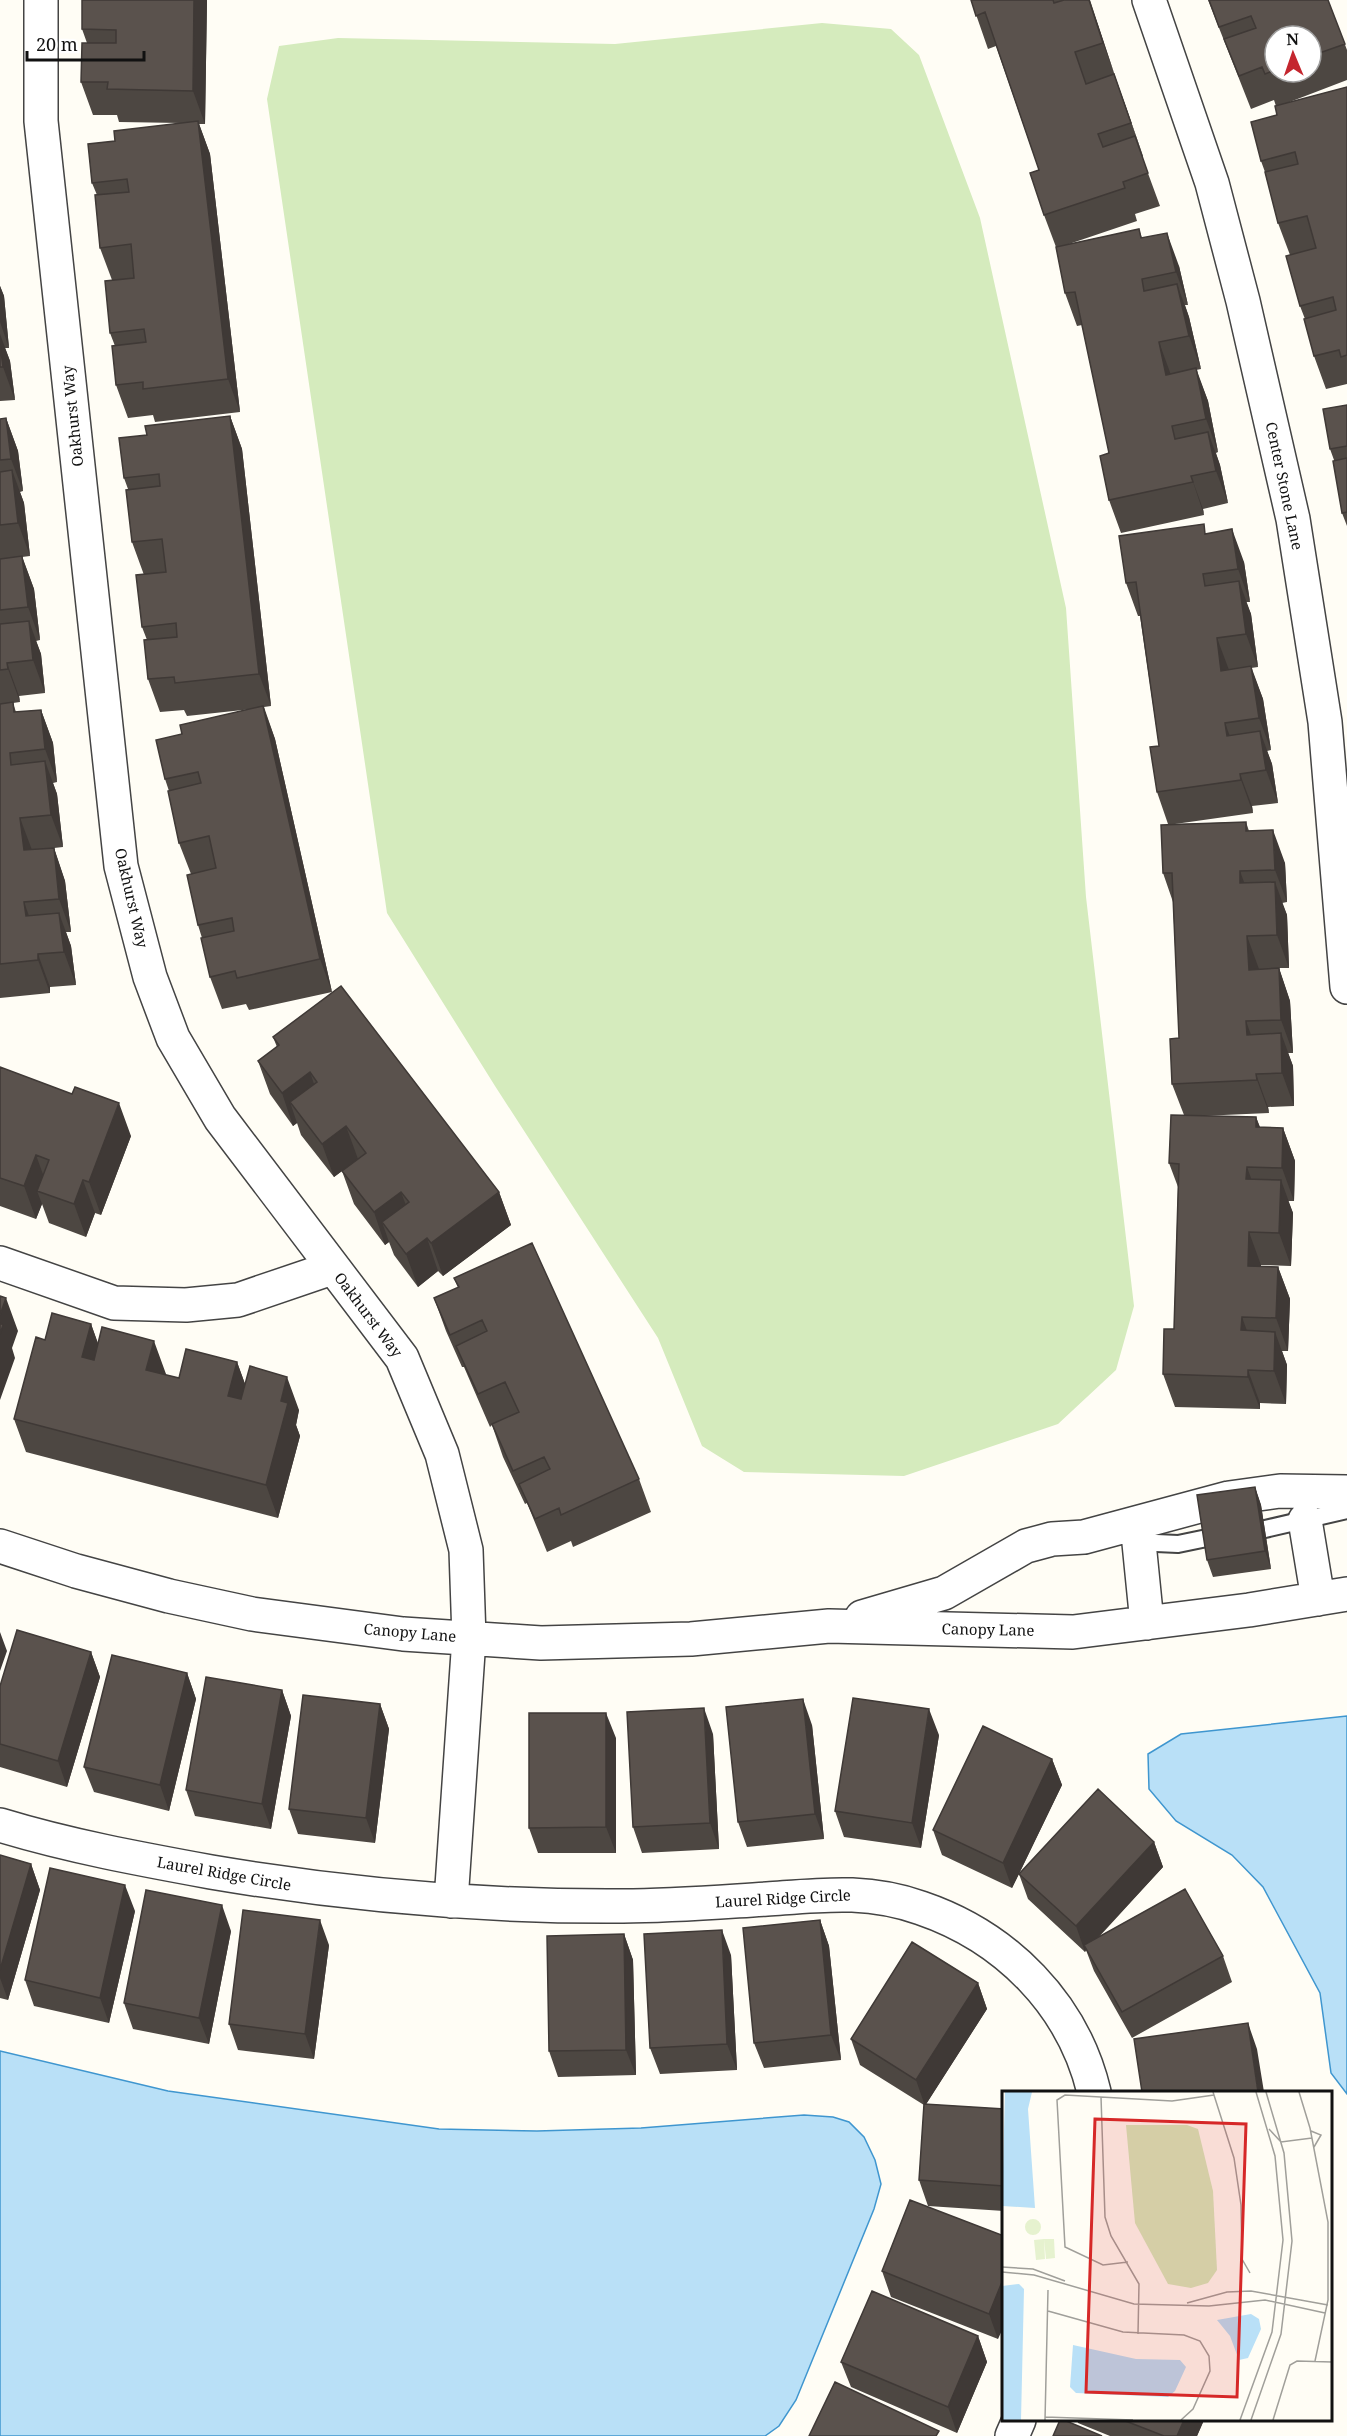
<svg xmlns="http://www.w3.org/2000/svg" width="1347" height="2436" font-family="'Noto Serif',serif">
<style>
.green{fill:#d5ebbd}
.water{fill:#b9e0f7;stroke:#3f96cf;stroke-width:1.5}
.lines{fill:none;stroke-linecap:round;stroke-linejoin:round}
.service-casing{stroke:#444;stroke-width:20}
.minor-casing{stroke:#444;stroke-width:36}
.service{stroke:#fff;stroke-width:16}
.minor{stroke:#fff;stroke-width:33}
.wall{fill:#4d4742;fill-rule:evenodd}
.shaded-wall{fill:#3f3936}
.building{fill:#5a524d;stroke:#3f3936;stroke-width:1.5}
.labels{text-anchor:middle;stroke-width:6;stroke-linejoin:round;paint-order:stroke}
.street-label{font-size:15px;fill:#111;stroke:#fff}
.inset-road{fill:none;stroke:#a09f9a;stroke-width:1.5}
.view{fill:#d62828;fill-opacity:0.15;stroke:#d62828;stroke-width:3}
.inset-edge{fill:none;stroke:#111;stroke-width:3}
</style>
<rect width="100%" height="100%" fill="#fffdf5"/>
<path class="green" d="M822,23L891,29L919,55L980,218L1066,608L1086,897L1134,1306L1116,1370L1058,1424L904,1476L744,1472L702,1446L658,1338L495,1086L387,913L267,99L279,46L338,38L615,44Z"/>
<path class="water" d="M1347,1716V2094L1331,2073L1320,1993L1263,1887L1232,1855L1176,1821L1149,1789L1148,1754L1181,1734Z
M0,2051L168,2091L439,2129L537,2131L641,2128L804,2115L833,2117L849,2122L864,2137L875,2160L881,2184L874,2209L796,2400L779,2426L765,2436H0Z"/>
<g class="lines">
<g class="service-casing">
<path id="service" d="M1265,1529L1347,1510
M1134,1542L1178,1544L1207,1538"/>
</g>
<g class="minor-casing">
<path id="minor" d="M41,0V121L121,866L150,977L173,1038L220,1118L402,1358L442,1454L466,1550L469,1638L451,1901
M1149,0L1212,183L1243,301L1293,519L1325,722L1347,987
M0,1263L114,1303L186,1305L238,1300L332,1268
M1305,1520L1318,1599
M1139,1543L1147,1623
M0,1546L76,1571L169,1596L252,1614L403,1634L541,1643L691,1639L829,1626L1073,1632L1249,1610L1347,1594
M862,1617L944,1593L1026,1546L1052,1539L1084,1537L1229,1498L1280,1491L1347,1492
M0,1825C69,1846 140,1859 211,1872C347,1895 484,1907 623,1906C671,1906 719,1902 767,1899C823,1895 867,1889 921,1908C1006,1937 1073,2004 1094,2092
M1012,2436L1019,2420"/>
</g>
<use href="#service" class="service"/>
<use href="#minor" class="minor"/>
</g>
<path class="wall" d="M207,0L205,124H199L210,154L240,412L155,422L153,415L128,418L116,385L115,346L110,333L112,280L100,248L97,195L92,183L115,141L181,123L119,122L117,115H93L81,82L87,43L82,29Z
M971,0H1090L1115,76L1143,156L1142,157L1160,206L1135,214L1137,221L1069,244L1139,229L1142,238L1179,266L1188,305H1185L1189,317L1201,369L1196,370L1208,401L1218,452L1216,453L1220,465L1228,503L1203,509L1204,515L1121,533L1109,500V453L1082,325L1077,326L1065,293L1056,247L1044,215L1039,170L996,46L988,49Z
M1208,0H1328L1347,50V80L1287,103L1347,87V384L1326,389L1314,356L1305,319L1300,306L1290,255L1278,223L1265,172L1261,161L1277,115L1276,106L1274,100L1251,109ZM1275,36H1311V72H1275Z
M0,286L4,296L9,348H5L10,361L15,400L0,401Z
M1347,405V526L1342,513L1334,460L1330,449Z
M230,416L242,449L271,706L264,707L275,739L332,992L249,1010L246,1004L222,1009L210,977L202,938L198,925L191,874L179,843L169,791L165,779L182,734L252,709L187,716L184,710L160,712L148,679L147,640L142,627L144,575L132,542L128,489L124,478L147,435Z
M6,418L18,451L23,491L20,492L24,503L30,556L22,557L34,589L40,640L36,641L41,654L45,693L19,696L20,702L13,703L16,712L41,710L53,743L57,782L53,783L57,794L63,847L54,848L65,881L71,932H66L71,946L76,985L50,987V993L0,998V419Z
M1207,533L1244,562L1250,602H1246L1251,614L1258,667L1251,668L1263,699L1271,750L1267,751L1272,764L1278,803L1252,806L1253,813L1175,824L1246,822L1249,831L1285,863L1287,902L1282,903L1287,915L1289,968H1279L1290,1001L1293,1053H1288L1293,1066L1294,1106L1268,1107L1269,1113L1201,1116L1256,1117L1260,1127L1283,1128L1295,1161L1294,1201H1288L1293,1213L1291,1266L1261,1265L1260,1266L1278,1267L1290,1299L1288,1351H1282L1287,1365L1286,1404L1260,1403V1409L1175,1407L1163,1374L1174,1329L1178,1187L1169,1163L1184,1115L1172,1084L1179,1038L1173,902L1163,873L1168,824L1157,792L1159,746L1140,616H1138L1126,583Z
M273,1037L499,1192L511,1225L443,1276L438,1271L418,1287L394,1255L389,1242L385,1245L354,1204L342,1171L334,1177L301,1135L297,1123L293,1126L270,1094L258,1061L277,1047Z
M0,1067L131,1136L101,1215L95,1213L86,1237L49,1223L42,1204L36,1219L0,1206Z
M454,1278L639,1479L651,1512L573,1547L571,1541L547,1552L527,1503L525,1504L503,1457L492,1425L490,1427L464,1367H462L446,1331L434,1298L458,1288Z
M91,1324L98,1344L166,1374V1375L179,1378L237,1362L245,1384L299,1410L296,1425L300,1436L278,1518L26,1452L14,1419L45,1340Z
M1255,1487L1261,1505L1271,1569L1213,1577L1207,1560Z
M91,1652L100,1677L67,1787L0,1767V1686Z
M187,1673L196,1699L169,1811L94,1792L84,1767Z
M282,1690L291,1716L271,1829L195,1816L186,1790Z
M380,1704L389,1729L375,1843L298,1834L289,1809Z
M812,1725L824,1839L747,1847L738,1822Z
M713,1734L719,1849L642,1853L633,1827Z
M939,1735L921,1848L844,1837L835,1811Z
M616,1738V1853H538L529,1828Z
M1052,1759L1062,1785L1019,1874L1154,1842L1163,1867L1098,1938L1223,1956L1232,1982L1132,2038L1094,1971L1086,1950L1085,1952L1028,1899L1019,1874L1012,1888L942,1855L933,1830Z
M0,1855L31,1864L40,1890L8,2000L0,1998Z
M135,1911L109,2023L34,2006L25,1980Z
M820,1920L829,1946L841,2060L764,2068L754,2043Z
M231,1931L209,2044L133,2029L124,2003Z
M624,1934L633,1960L636,2075L558,2077L549,2051Z
M329,1945L314,2059L238,2050L229,2024Z
M731,1955L737,2070L660,2074L650,2048Z
M978,1983L987,2009L926,2104L1004,2109V2211L928,2206L919,2180L924,2105L860,2065L851,2039Z
M1004,2236L998,2339L891,2297L882,2271Z
M978,2336L987,2362L957,2433L851,2387L841,2362Z
M1077,2420H1204L1197,2436H1110L1078,2423Z"/>
<path class="shaded-wall" d="M194,0H207L205,124L193,91Z
M1089,0L1098,25L1115,76L1103,43Z
M1114,74L1126,107L1143,156L1131,123Z
M198,121L210,154L240,412L228,379Z
M1167,233L1179,266L1188,305L1176,272Z
M1177,284L1189,317L1201,369L1189,336Z
M0,286L4,296L9,348L0,322Z
M0,334L10,361L15,400L3,367L0,344Z
M1159,342L1171,375H1166Z
M1196,368L1208,401L1218,452L1206,419Z
M230,416L242,449L271,706L259,674Z
M6,418L18,451L23,491L11,459Z
M1208,432L1220,465L1228,503L1216,471Z
M12,470L24,503L30,556L18,523Z
M1191,476L1203,509L1204,515Z
M1232,529L1244,562L1250,602L1238,569Z
M22,556L34,589L40,640L28,607Z
M1239,581L1251,614L1258,667L1246,634Z
M29,621L41,654L45,693L33,660Z
M1217,638L1229,670L1221,671Z
M7,663L19,696L20,702L8,669Z
M1251,666L1263,699L1271,750L1259,718Z
M263,706L275,739L332,992L320,959Z
M41,710L53,743L57,782L45,749Z
M1225,723L1237,755L1227,736Z
M1260,731L1272,764L1278,803L1266,770Z
M45,761L57,794L63,847L51,815Z
M1240,774L1252,806L1253,813L1241,780Z
M20,818L32,850H24Z
M1273,830L1285,863L1287,902L1275,870Z
M54,848L65,881L71,932L59,899Z
M1240,871L1252,904L1240,883Z
M1275,882L1287,915L1289,968L1277,935Z
M24,902L36,935L26,916Z
M59,913L71,946L76,985L64,952Z
M1247,936L1259,969L1249,970Z
M38,954L50,987V993L38,960Z
M1279,968L1290,1001L1293,1053L1281,1020Z
M1246,1021L1258,1054L1247,1035Z
M1281,1033L1293,1066L1294,1106L1282,1073Z
M310,1072L321,1105L290,1102L297,1123L293,1126L282,1093Z
M1256,1074L1268,1107L1269,1113L1257,1080Z
M119,1103L131,1136L101,1215L89,1182Z
M1256,1117L1268,1150L1256,1127Z
M346,1126L358,1159L334,1177L322,1144Z
M1283,1128L1295,1161L1294,1201L1282,1168Z
M36,1155L48,1188L37,1191L42,1204L36,1219L24,1186Z
M1247,1167L1259,1200L1246,1179Z
M83,1180L95,1213L86,1237L74,1204Z
M1281,1180L1293,1213L1291,1266L1279,1233Z
M401,1192L413,1224L382,1222L389,1242L385,1245L374,1212Z
M499,1192L511,1225L443,1276L431,1243Z
M1249,1232L1261,1265L1260,1299L1248,1266Z
M427,1238L438,1271L418,1287L406,1254Z
M1278,1267L1290,1299L1288,1351L1276,1318Z
M6,1298L18,1331L12,1348L15,1358L0,1400V1315Z
M1242,1317L1254,1350L1241,1330Z
M91,1324L103,1357L94,1390L82,1357Z
M1275,1332L1287,1365L1286,1404L1274,1371Z
M154,1341L166,1374L158,1403L146,1370Z
M237,1362L249,1395L240,1429L228,1396Z
M1248,1370L1260,1403V1409L1248,1377Z
M287,1377L299,1410L296,1425L300,1436L278,1518L266,1485L281,1401Z
M1255,1487L1261,1505L1271,1569L1265,1551Z
M0,1632L7,1651L0,1671Z
M91,1652L100,1677L67,1787L58,1761Z
M187,1673L196,1699L169,1811L160,1785Z
M282,1690L291,1716L271,1829L262,1804Z
M803,1699L812,1725L824,1839L815,1814Z
M380,1704L389,1729L375,1843L366,1818Z
M704,1708L713,1734L719,1849L710,1823Z
M929,1709L939,1735L921,1848L912,1823Z
M606,1713L616,1738V1853L606,1827Z
M1052,1759L1062,1785L1012,1888L1003,1863Z
M1154,1842L1163,1867L1087,1949L1084,1945L1086,1950L1085,1952L1076,1926Z
M31,1864L40,1890L8,2000L0,1978V1970Z
M125,1885L135,1911L109,2023L100,1998Z
M222,1905L231,1931L209,2044L199,2018Z
M320,1920L329,1945L314,2059L305,2034Z
M820,1920L829,1946L841,2060L831,2035Z
M722,1930L731,1955L737,2070L727,2044Z
M624,1934L633,1960L636,2075L626,2050Z
M978,1983L987,2009L925,2106L916,2080Z
M1248,2023L1257,2049L1264,2092H1258Z
M1004,2277V2326L998,2339L989,2314Z
M978,2336L987,2362L957,2433L948,2407Z
M1184,2420H1204L1197,2436H1177Z"/>
<path class="building" d="M82,0H194L193,91L107,89L108,82H81L82,43H116V30L82,29Z
M971,0H1053L1054,3L1064,0H1089L1103,43L1075,52L1086,84L1114,74L1131,123L1098,134L1103,147L1135,136L1148,173L1123,182L1125,188L1044,215L1030,173L1039,170L985,12L976,16Z
M1209,0H1328L1345,44L1311,56V36H1275V70L1265,74L1262,67L1239,76L1224,39L1256,28L1251,16L1219,27Z
M1347,87V355L1341,357L1339,350L1314,356L1304,319L1336,310L1333,297L1300,306L1286,256L1316,248L1307,216L1278,223L1265,172L1298,164L1295,152L1261,161L1251,122L1277,115L1275,106Z
M198,121L228,379L143,389V382L116,385L112,346L146,342L144,329L110,333L105,281L134,278L131,244L100,248L95,195L129,192L127,179L92,183L88,144L115,141L114,131Z
M1139,229L1141,238L1167,233L1176,272L1142,279L1144,291L1177,284L1189,336L1159,342L1166,375L1196,368L1206,419L1172,426L1175,439L1208,432L1216,471L1191,476L1193,482L1109,500L1100,456L1109,453L1075,292L1065,293L1056,247Z
M0,344L3,367H0Z
M1347,405V446L1330,449L1323,409Z
M230,416L259,674L175,683L174,677L148,679L144,640L177,637L176,623L142,627L136,575L166,572L162,539L132,542L126,490L160,486L159,474L124,478L119,438L147,435L145,426Z
M6,418L11,459L0,460V419Z
M1347,458V512L1342,513L1333,461Z
M12,470L18,523L0,525V472Z
M1204,524L1205,534L1232,529L1238,569L1203,574L1205,586L1239,581L1246,634L1217,638L1221,671L1251,666L1259,718L1225,723L1227,736L1260,731L1266,770L1240,774L1241,780L1157,792L1150,747L1159,746L1136,582L1126,583L1119,536Z
M22,556L28,607L0,610V559Z
M29,621L33,660L7,663L8,669L0,670V624Z
M13,702L14,712L41,710L45,749L10,753L11,765L45,761L51,815L20,818L24,850L54,848L59,899L24,902L26,916L59,913L64,952L38,954V960L0,964V704Z
M263,706L320,959L237,978L235,971L210,977L201,938L234,931L232,918L198,925L187,875L216,868L209,836L179,843L168,791L201,783L198,772L165,779L156,740L182,734L180,725Z
M1246,822V831L1273,830L1275,870L1240,871V883L1275,882L1277,935L1247,936L1249,970L1279,968L1281,1020L1246,1021L1247,1035L1281,1033L1282,1073L1256,1074L1257,1080L1172,1084L1170,1039L1179,1038L1172,873H1163L1161,825Z
M341,986L499,1192L431,1243L427,1238L406,1254L382,1222L409,1202L401,1192L374,1212L342,1171L366,1153L346,1126L322,1144L290,1102L317,1082L310,1072L282,1093L258,1061L279,1045L273,1037Z
M0,1067L72,1094L75,1087L119,1103L89,1182L83,1180L74,1204L37,1191L49,1160L36,1155L24,1186L0,1178Z
M1171,1115L1256,1117V1127L1283,1128L1282,1168L1247,1167L1246,1179L1281,1180L1279,1233L1249,1232L1248,1266L1278,1267L1276,1318L1242,1317L1241,1330L1275,1332L1274,1371L1248,1370V1377L1163,1374L1164,1329H1174L1179,1164L1169,1163Z
M532,1243L639,1479L561,1515L559,1508L535,1519L519,1484L550,1469L544,1457L513,1471L492,1424L519,1412L505,1382L478,1394L456,1346L487,1331L482,1320L450,1335L434,1298L459,1287L454,1278Z
M0,1296L6,1298L0,1315Z
M52,1313L91,1324L82,1357L94,1360L102,1327L154,1341L146,1370L179,1378L186,1349L237,1362L228,1396L241,1399L250,1366L287,1377L281,1401L288,1403L266,1485L14,1419L36,1337L45,1340Z
M0,1323L3,1325L0,1334Z
M1255,1487L1265,1551L1207,1560L1197,1495Z
M17,1630L91,1652L58,1761L0,1744V1686Z
M112,1655L187,1673L160,1785L84,1767Z
M206,1677L282,1690L262,1804L186,1790Z
M303,1695L380,1704L366,1818L289,1809Z
M853,1698L929,1709L912,1823L835,1811Z
M803,1699L815,1814L738,1822L726,1707Z
M704,1708L710,1823L633,1827L627,1712Z
M529,1713H606V1827L529,1828Z
M983,1726L1052,1759L1003,1863L933,1830Z
M1098,1789L1154,1842L1076,1926L1019,1874Z
M0,1855L31,1864L0,1970Z
M50,1868L125,1885L100,1998L25,1980Z
M1185,1889L1223,1956L1122,2012L1084,1945Z
M146,1890L222,1905L199,2018L124,2003Z
M243,1910L320,1920L305,2034L229,2024Z
M820,1920L831,2035L754,2043L743,1928Z
M722,1930L727,2044L650,2048L644,1934Z
M624,1934L626,2050L549,2051L547,1936Z
M912,1942L978,1983L916,2080L851,2039Z
M1248,2023L1258,2092H1142L1134,2039Z
M924,2104L1004,2109V2186L919,2180Z
M910,2200L1004,2236V2277L989,2314L882,2271Z
M872,2291L978,2336L948,2407L841,2362Z
M835,2382L939,2431L936,2436H809Z
M1060,2420H1064L1102,2436H1053Z
M1123,2420H1184L1177,2436H1164Z"/>
<g class="labels">
<g class="street-label">
<text transform="translate(73 416) rotate(-96)" y="5">Oakhurst Way</text>
<text transform="translate(1284 486) rotate(78)" y="5">Center Stone Lane</text>
<text transform="translate(131 898) rotate(77)" y="5">Oakhurst Way</text>
<text transform="translate(368 1315) rotate(53)" y="5">Oakhurst Way</text>
<text transform="translate(988 1630) rotate(1)" y="5">Canopy Lane</text>
<text transform="translate(410 1633) rotate(5)" y="5">Canopy Lane</text>
<text transform="translate(224 1874) rotate(10)" y="5">Laurel Ridge Circle</text>
<text transform="translate(783 1899) rotate(-3)" y="5">Laurel Ridge Circle</text>
</g>
</g>
<g transform="translate(1002 2091)">
<rect width="330" height="330" fill="#fffdf5"/>
<path d="M124,34H185L196,38L211,100L215,179L206,192L189,197L166,193L133,132Z" fill="#d5ebbd"/>
<path d="M23 136a8 8 0 1 1 16 0a8 8 0 1 1-16 0ZM42,148H52L53,167L44,168ZM42,148L43,168L34,169L32,149Z" fill="#e6f2cf"/>
<path d="M3,1H30L26,18L33,117L0,115ZM17,193L22,198L19,329H0V195ZM249,223L257,228L259,238L246,267L237,269L228,245L215,229ZM71,254L134,268L178,269L184,276L173,300L166,306L74,302L68,296Z" fill="#b9e0f7"/>
<path class="inset-road" d="M211,1L232,67L239,114L240,168L248,182M297,1L308,37L326,131V209L313,270M99,6L103,126L109,145L137,193L136,243M267,38L279,51L310,47M309,40L319,44L312,56M126,171L101,174L63,156L55,9L63,4L170,10L212,4M0,176L31,178L63,190M0,181L32,184L132,213L207,215L263,209L323,222M185,212L225,201L249,200L326,214M46,220L121,241L182,244L198,250L207,265L208,280L191,318L179,329M43,326L131,329M43,329L46,199M238,329L270,241L281,149L273,65L254,1M249,329L279,243L290,150L282,62L264,1M271,329L288,274L295,270L330,271"/>
<path class="view" d="M93,28L244,33L235,306L84,301Z"/>
<rect width="330" height="330" class="inset-edge"/>
</g>
<g transform="translate(1293 54) rotate(358)"><circle r="28" fill="#ffffff" stroke="#a0a0a0" stroke-width="1.5"/>
<path d="M0-4.5L10 22L0 15L-10 22Z" fill="#c4262e"/>
<text y="-9" font-size="16" font-weight="bold" text-anchor="middle" fill="#111111">N</text>
</g>
<path d="M27 51v9h117v-9" fill="none" stroke="#111111" stroke-width="3"/>
<text x="36" y="51" font-size="18" fill="#111111" stroke="#ffffff" stroke-width="4.5" paint-order="stroke">20 m</text>
</svg>
